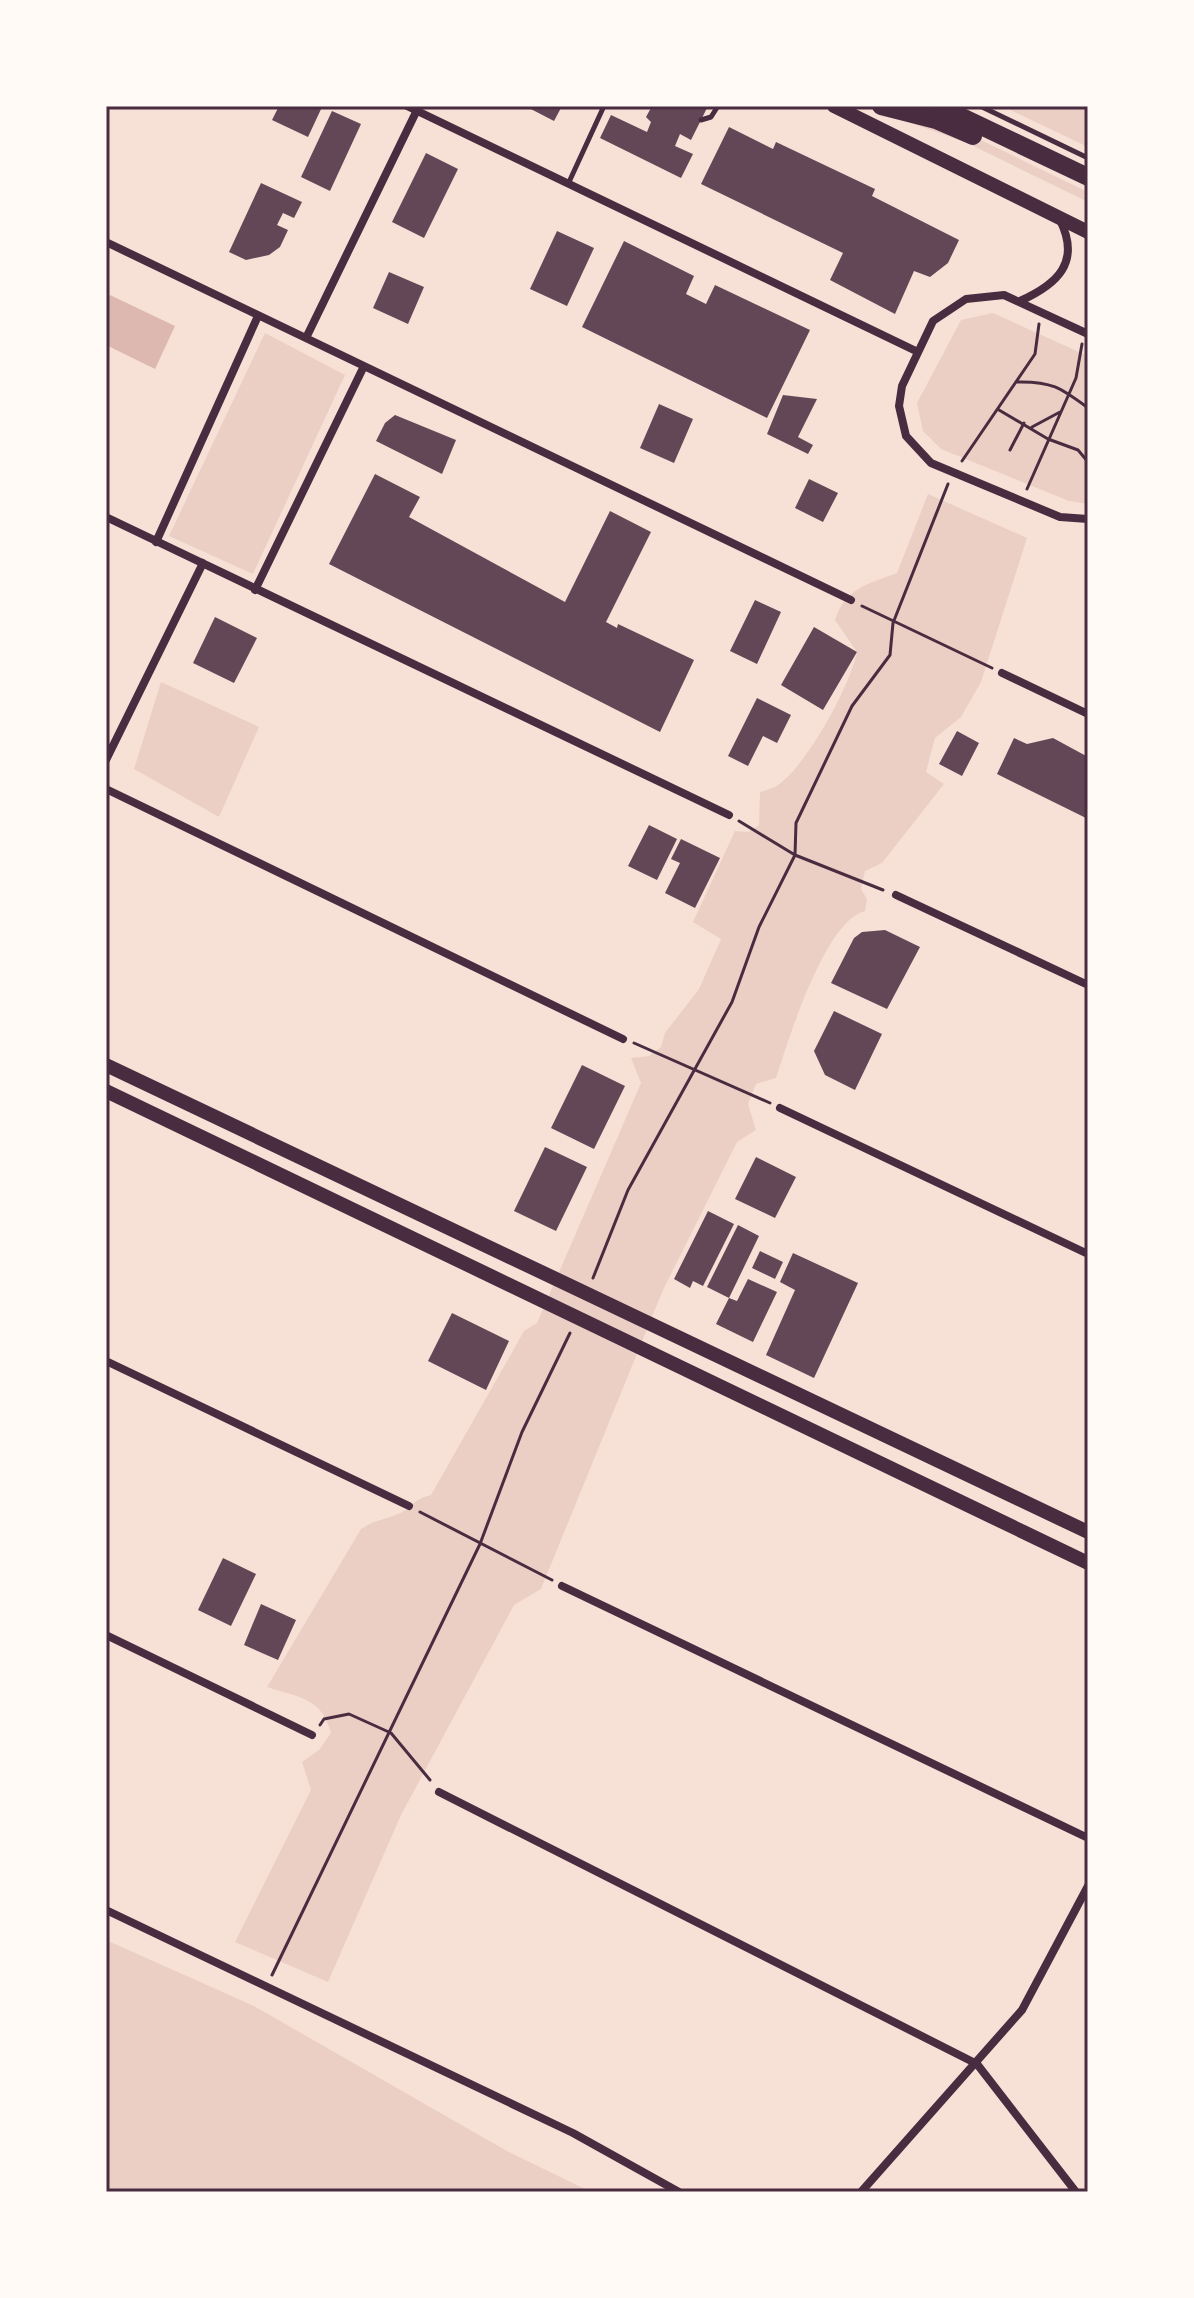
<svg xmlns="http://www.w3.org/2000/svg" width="1194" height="2298" font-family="'Space Grotesk',sans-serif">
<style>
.green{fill:#ebcfc5}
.water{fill:#dcb8b0}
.building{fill:#644757}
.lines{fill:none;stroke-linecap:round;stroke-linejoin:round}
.path{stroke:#4a2c40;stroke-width:3}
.service{stroke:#4a2c40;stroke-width:5}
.minor{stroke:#4a2c40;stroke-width:8}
.tertiary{stroke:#4a2c40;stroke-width:14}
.secondary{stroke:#4a2c40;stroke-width:14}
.trunk{stroke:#4a2c40;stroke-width:18}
.neatline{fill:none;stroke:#4a2c40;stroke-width:3}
</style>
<rect width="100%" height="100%" fill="#f7e1d7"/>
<path class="green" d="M1002,106H1088V147Z
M899,119L962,131L1088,192V202L965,142Z
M993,313L1088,356V504L1069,501L941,449L923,431L917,403L961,320Z
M265,333L345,375L253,574L169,536Z
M928,494L1027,538L981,682L961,717L935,738L926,772L944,784L882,863L865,871L861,889L867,899L865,911C825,921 789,1038 776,1078L756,1084L748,1104L756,1130L737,1142L663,1290L541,1589L514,1605L401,1815L328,1982L235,1942L311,1790L302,1762L319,1750L331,1733C321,1697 300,1698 267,1687L361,1529C374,1520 384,1520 398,1514C411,1509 411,1500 431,1495L524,1331L537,1323L641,1083L631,1058L649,1056L661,1047L665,1033L699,989L721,939L693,922L735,831L748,832L759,825L760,792C765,790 773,789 778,785C807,765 850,686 857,652L835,620C845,588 868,584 897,573Z
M161,682L259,727L219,817L134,769Z
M106,1940L254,2006L505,2150L591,2192H106Z"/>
<path class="water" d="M110,295L175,326L155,369L106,345V303Z"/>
<path class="building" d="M279,106H320L322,107L308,137L272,120Z
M525,106H562L554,121Z
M652,106H708L691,140L680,134L675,146L693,154L681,178L600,138L611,115L647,132L651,122L646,117Z
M332,111L361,124L330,191L301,177Z
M729,127L773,149L776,142L875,189L872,196L959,240L948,263L930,277L914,271L895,314L830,280L843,253L701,184Z
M426,153L458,169L424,238L392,222Z
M261,183L302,202L294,218L283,213L277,225L288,230L280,247L269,255L246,260L229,252Z
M557,231L594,248L567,306L530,289Z
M624,241L694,276L686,294L706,304L715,285L810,330L767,418L582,327Z
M389,272L424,287L408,324L373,308Z
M783,395L817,399L798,437L813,445L808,454L767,434Z
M659,404L693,419L674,463L640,448Z
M395,415L456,440L442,474L376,441L385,423Z
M375,474L420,497L409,517L565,602L610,511L651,532L606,622L617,628L618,624L694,660L660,732L329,564Z
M809,479L838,493L823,522L795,508Z
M755,600L781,612L757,664L730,651Z
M215,617L257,638L234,683L193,663Z
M814,627L857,652L823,710L781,685Z
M757,698L791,715L777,743L763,736L748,766L728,756Z
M957,731L979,743L962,776L939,764Z
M1014,738L1027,744L1053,738L1088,757V819L997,774Z
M649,825L677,839L657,880L628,866Z
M681,839L720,858L695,908L665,893L680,863L671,859Z
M885,930L920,947L887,1009L831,983L854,938L862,932Z
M834,1011L882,1034L855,1090L825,1075L814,1051Z
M582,1065L625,1086L594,1149L551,1128Z
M545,1147L587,1167L556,1231L514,1211Z
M756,1157L796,1177L775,1218L735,1199Z
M708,1211L734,1224L703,1286L693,1281L690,1288L674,1279Z
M738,1225L759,1236L729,1298L707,1287Z
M760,1251L783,1262L775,1279L752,1268Z
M793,1253L858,1283L814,1378L766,1355L795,1290L780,1282Z
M748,1279L777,1292L753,1342L716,1324L729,1298L737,1301Z
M452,1313L509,1341L486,1390L428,1361Z
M223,1558L256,1574L231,1626L198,1610Z
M261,1604L296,1620L278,1660L244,1645Z"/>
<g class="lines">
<path class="path" d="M1016,382C1052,381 1061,388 1088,408
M999,410L1048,439L1078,450L1088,462
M1032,427L1060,412
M1010,450L1024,423
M962,461L1035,354L1039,324
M1027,489L1076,378L1082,344
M862,606L992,668
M739,821L795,855L883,890
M634,1043L770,1103
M593,1278L628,1190L732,1002L759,927L795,855L796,823L852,706L890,655L893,623L948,484
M420,1512L552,1580
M320,1725L324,1719L349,1714L391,1733L430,1780
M272,1975L480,1544L522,1432L570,1333"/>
<path class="service" d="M980,106L1088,158
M701,120L711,117L718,106
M569,182L604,106"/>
<path class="minor" d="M407,106L918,352
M106,242L851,600
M1020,301C1058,284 1081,262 1060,220
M1088,334L1004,295L966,299L933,321L902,386L899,406L906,436L931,463L1060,517L1088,519
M306,338L418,108
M106,517L729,815
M156,542L258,316
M255,590L364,366
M1002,673L1088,714
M106,760L203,563
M106,789L623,1039
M896,895L1088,985
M780,1108L1088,1254
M106,1361L409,1506
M562,1586L1088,1838
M106,1635L312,1735
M439,1792L977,2064L1076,2192
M106,1910L573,2133L679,2192
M861,2192L1022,2010L1088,1886"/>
<path class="tertiary" d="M106,1065L1088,1532
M106,1091L1088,1563"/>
<path class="secondary" d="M834,106L1088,232"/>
<path class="trunk" d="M881,106L936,120L973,136
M939,106L1088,177"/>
</g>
<rect width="1194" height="2298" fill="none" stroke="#fffaf5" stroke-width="216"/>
<rect x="108" y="108" width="978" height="2082" class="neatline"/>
</svg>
